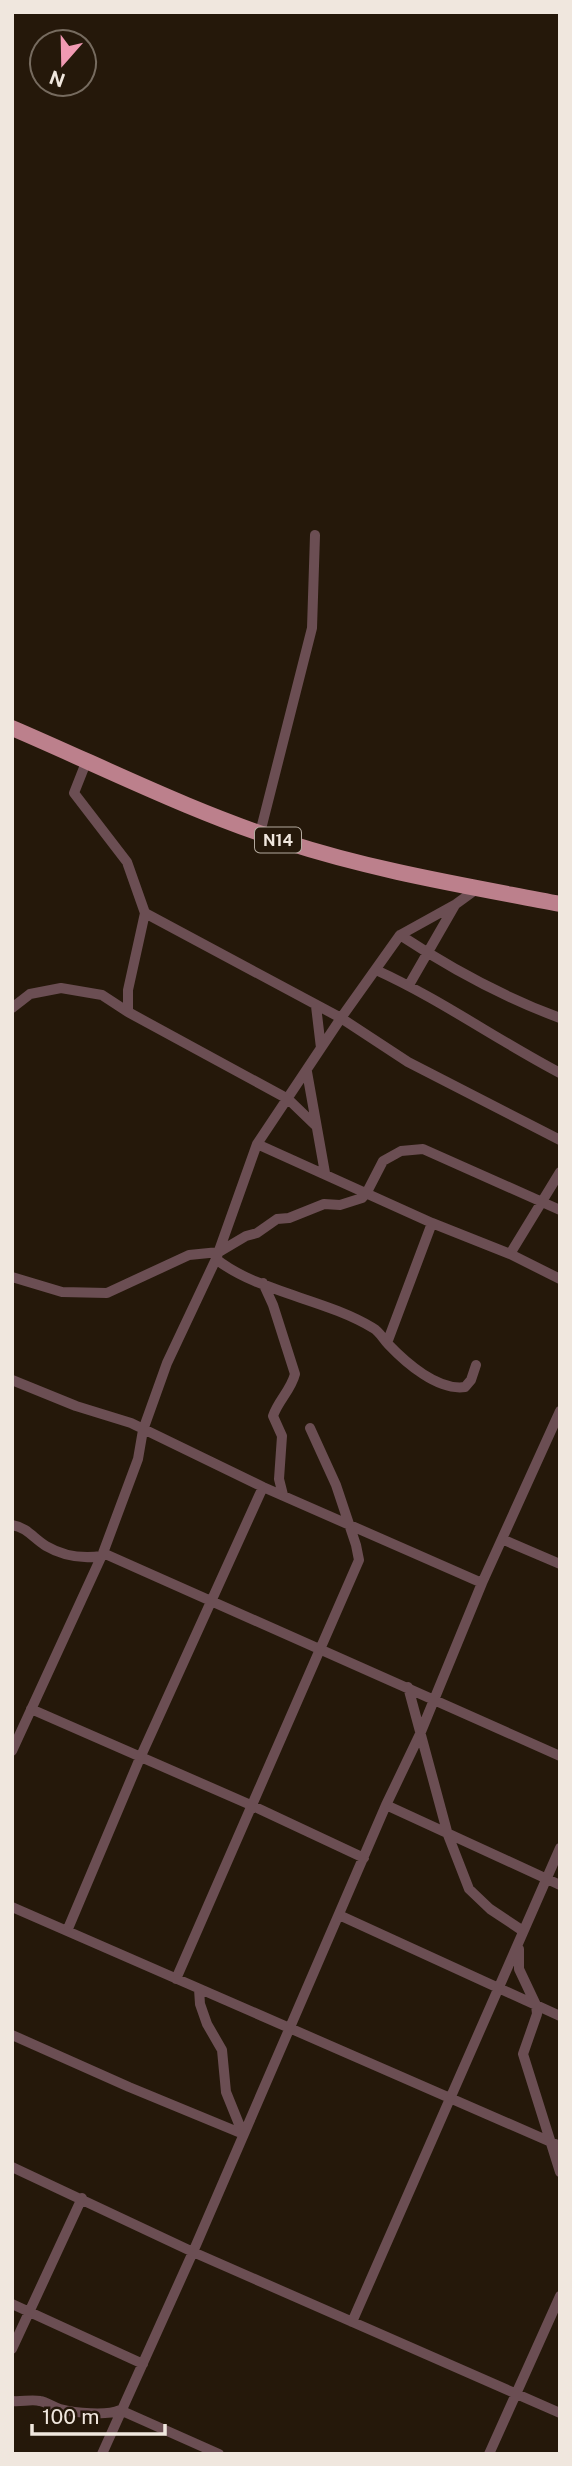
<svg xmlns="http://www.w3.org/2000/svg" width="572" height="2466" font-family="'Public Sans',sans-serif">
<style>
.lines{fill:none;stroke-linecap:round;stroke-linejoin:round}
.minor{stroke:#6b4e53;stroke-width:10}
.primary{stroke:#bc808c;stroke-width:16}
.labels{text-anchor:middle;stroke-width:7;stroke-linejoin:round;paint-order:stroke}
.shield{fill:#25180a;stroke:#b3a99e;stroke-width:2}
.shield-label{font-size:16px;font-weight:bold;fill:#f0e7de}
</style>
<rect width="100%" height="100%" fill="#25180a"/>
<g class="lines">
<path class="minor" d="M260,833L312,628L315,535
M145,913L341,1018L408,1062L560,1140
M400,935C450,968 503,997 560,1018
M376,970C440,999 497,1040 560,1073
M409,985L455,905
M316,1006L321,1048
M12,1008L30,994L61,988L102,995L128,1012V990L145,913L127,862L74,793L87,760
M128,1012L288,1099L315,1125
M307,1072L325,1173
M257,1144L432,1223L510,1254L560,1279
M510,1254L560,1172
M216,1259C257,1292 326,1299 373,1328C380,1332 383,1339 388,1344C406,1363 438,1391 465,1387L471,1380L476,1365
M12,1277L62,1292L107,1293L189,1255L219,1252L246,1236L257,1233L277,1219L289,1218L324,1204L340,1205L362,1198L367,1192L383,1161L401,1151L423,1149L560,1210
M263,1283L273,1305L295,1374C291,1390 278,1401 273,1416L282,1436L279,1479L283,1495
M387,1343L432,1223
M12,1380L76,1406L131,1423L263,1487L482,1583
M12,1525C28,1528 33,1538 46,1546C63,1556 82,1559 102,1556
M504,1540L560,1564
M103,1553L560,1756
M408,1687L448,1835L469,1889L490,1909L523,1931
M31,1709L253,1806L364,1858
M12,1751L103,1553L138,1459L143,1430L167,1363L216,1259L257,1144L341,1018L400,935L456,904L478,888
M386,1805L560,1885
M12,1907L560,2146
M339,1915L560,2016
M67,1931L140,1758L263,1487
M519,1949V1969L536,2005L537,2014L523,2054L560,2172
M176,1979L359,1560L356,1545L336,1485L310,1428
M12,2035L129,2087L243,2134L226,2092L222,2050L207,2024L200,2004L199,1989
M12,2167L193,2252L560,2413
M12,2304L143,2364
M352,2322L560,1848
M12,2349L82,2198
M12,2401C22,2402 31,2399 40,2401C47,2402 53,2407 60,2409C75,2413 107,2416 120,2410L219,2454
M102,2454L193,2252L386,1805L420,1734L482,1583L560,1411
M489,2454L560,2296"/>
<path class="primary" d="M12,728C103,767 192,812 286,842C375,871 468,886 560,904"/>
</g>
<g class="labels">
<rect class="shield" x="255" y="827.5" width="46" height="25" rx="5"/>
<g class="shield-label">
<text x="278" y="846">N14</text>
</g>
</g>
<rect width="572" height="2466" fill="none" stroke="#f0e7de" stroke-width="28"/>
<g transform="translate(63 63) rotate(200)"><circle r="33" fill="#25180a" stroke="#766b5f" stroke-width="2"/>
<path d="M0-5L12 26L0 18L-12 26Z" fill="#f19ab3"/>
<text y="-10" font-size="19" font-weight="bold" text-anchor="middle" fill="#f0e7de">N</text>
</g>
<path d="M32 2424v10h133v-10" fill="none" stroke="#f0e7de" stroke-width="3.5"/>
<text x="42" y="2424" font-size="21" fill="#f0e7de" stroke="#25180a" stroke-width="5" paint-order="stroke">100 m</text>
</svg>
